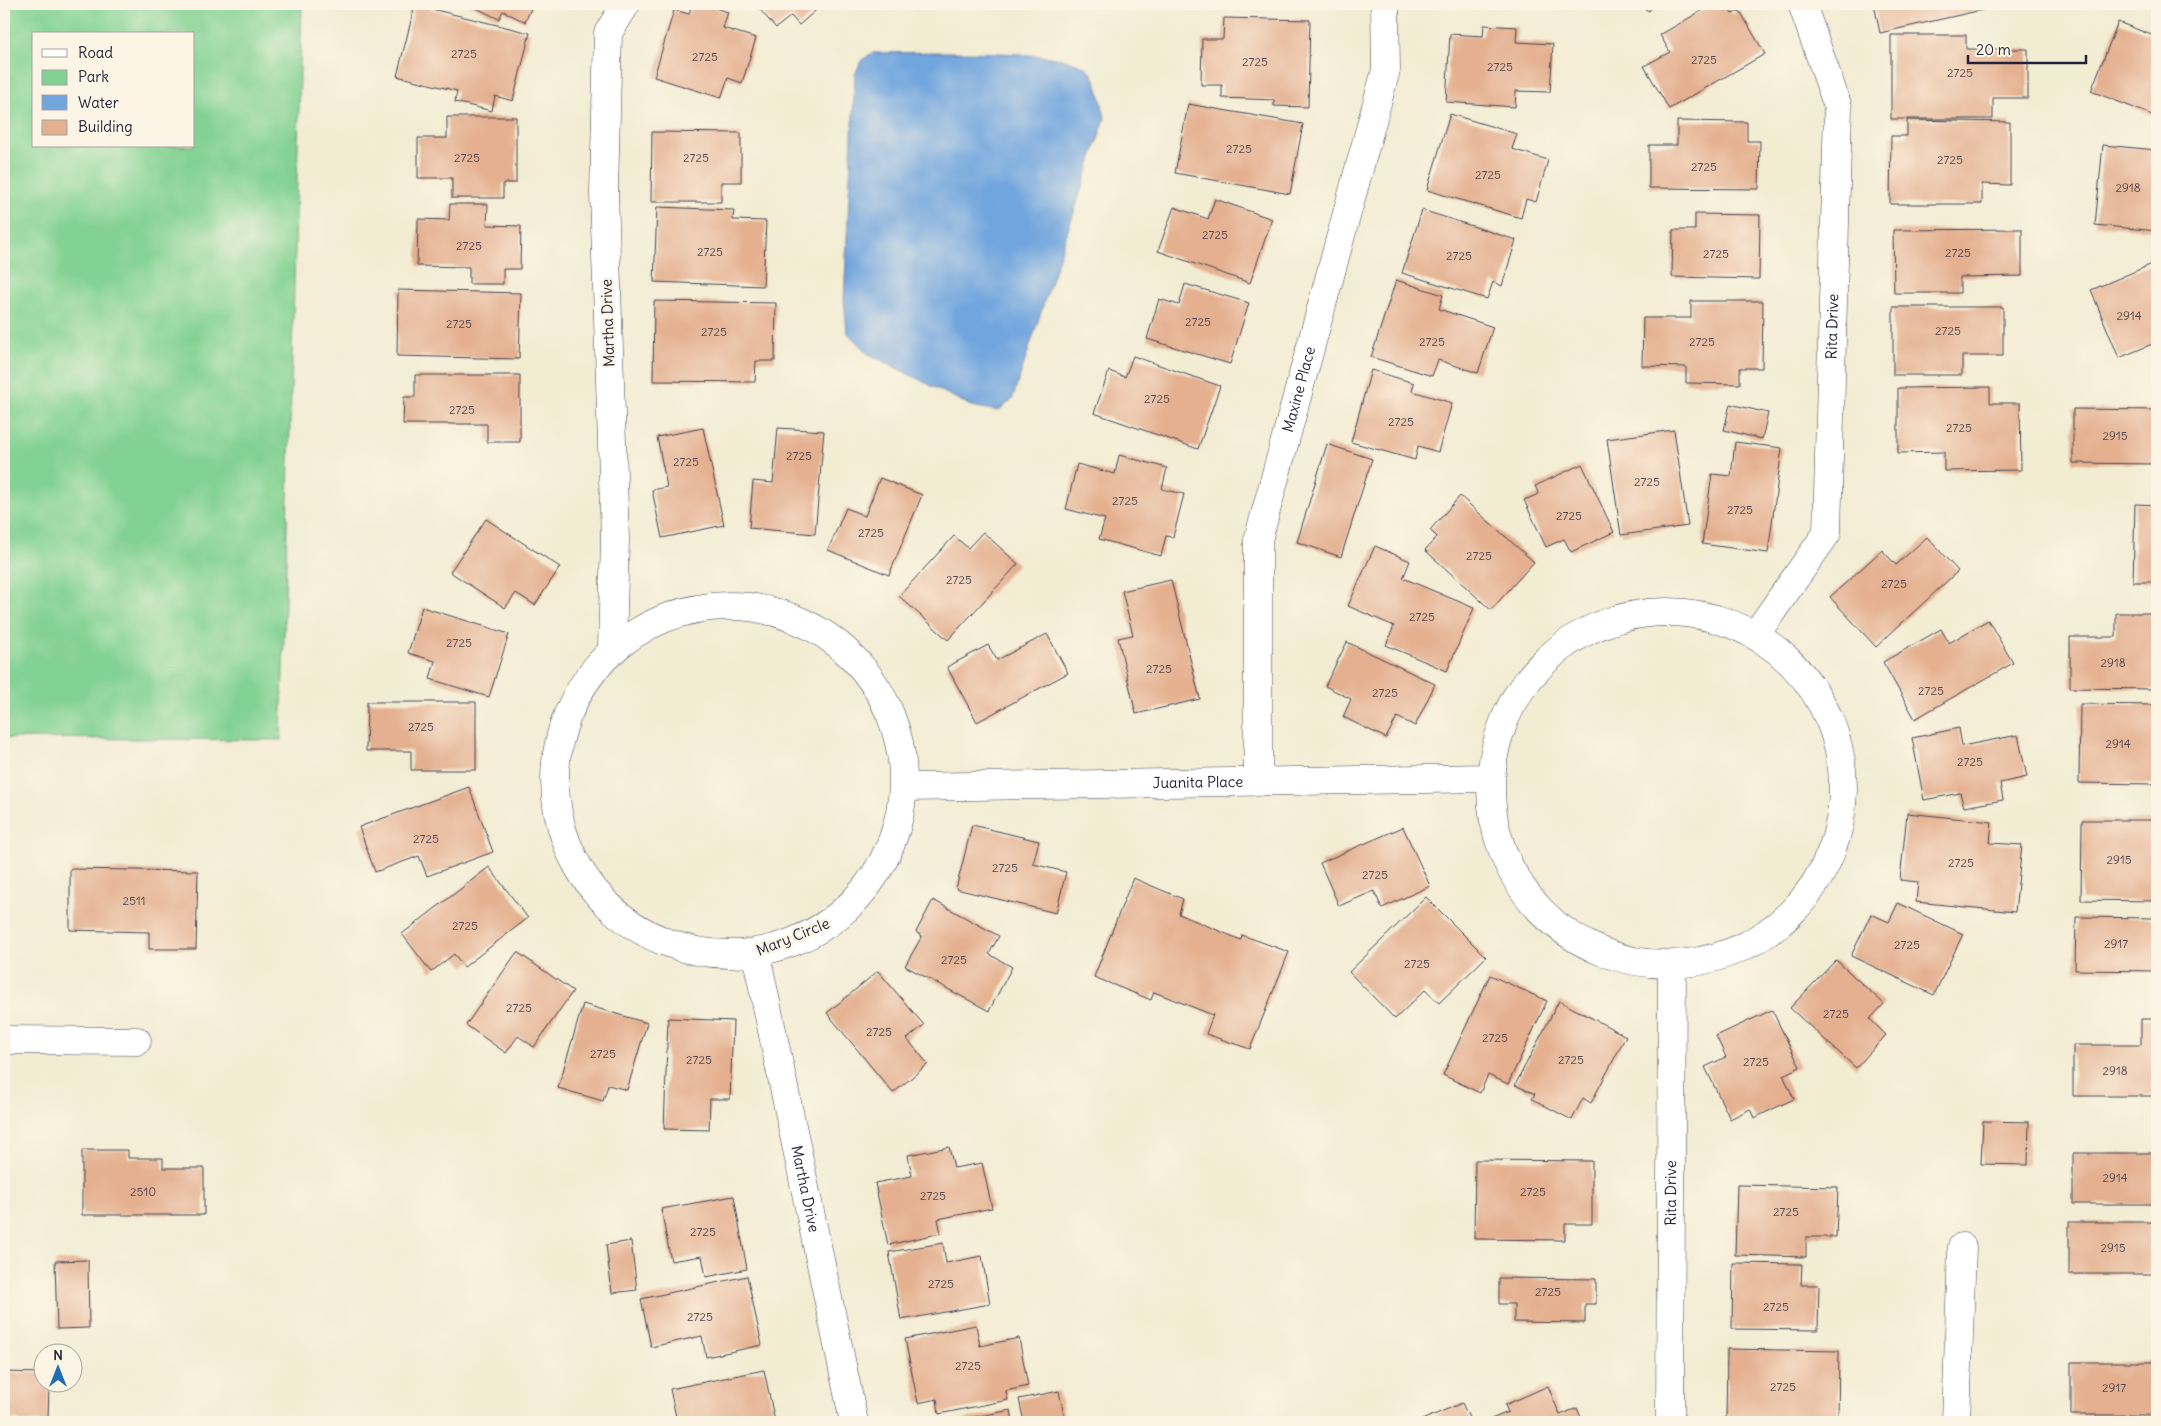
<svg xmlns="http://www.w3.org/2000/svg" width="2161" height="1426" font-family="Delius,sans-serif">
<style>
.green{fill:#82d293;stroke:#527a67;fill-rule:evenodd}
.water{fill:#71a5de;stroke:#4a648c}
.building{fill:#e4b090}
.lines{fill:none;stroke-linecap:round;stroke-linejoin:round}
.minor-casing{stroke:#414052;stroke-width:29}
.minor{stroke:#fff;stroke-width:28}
.labels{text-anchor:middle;stroke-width:5;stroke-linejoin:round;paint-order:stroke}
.number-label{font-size:12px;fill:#524650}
.street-label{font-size:15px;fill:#22223b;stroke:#fcf5e5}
</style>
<rect width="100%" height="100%" fill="#fcf5e5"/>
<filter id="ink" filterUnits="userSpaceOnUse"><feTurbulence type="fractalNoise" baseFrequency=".02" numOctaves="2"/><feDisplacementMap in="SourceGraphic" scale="10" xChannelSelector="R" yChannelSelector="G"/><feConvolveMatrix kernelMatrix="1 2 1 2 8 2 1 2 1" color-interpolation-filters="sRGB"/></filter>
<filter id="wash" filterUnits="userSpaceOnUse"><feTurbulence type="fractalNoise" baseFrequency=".0096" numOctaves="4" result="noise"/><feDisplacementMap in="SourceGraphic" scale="20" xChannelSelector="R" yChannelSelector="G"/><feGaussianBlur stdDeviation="1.12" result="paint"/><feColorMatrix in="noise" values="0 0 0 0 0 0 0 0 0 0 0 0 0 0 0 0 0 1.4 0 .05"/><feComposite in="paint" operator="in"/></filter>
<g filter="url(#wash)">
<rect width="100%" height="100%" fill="#f2ecd3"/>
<path class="green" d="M4,4H302L281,740L4,738ZM34,34H194V146H34Z"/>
<path class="water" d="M872,53C908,53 1071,46 1090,71C1098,81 1102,105 1105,118L1012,400L998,411L971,406L867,353L847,332L844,299L855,75L861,61Z"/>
<g id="blocks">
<path class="building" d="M468,4H533L525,22L503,11L499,19Z
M692,4H701L728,12L723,28L756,38L742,83L728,78L721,98L654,77L674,10L689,14Z
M755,4H823L799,25L791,16L776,28Z
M1636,4H1654L1649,11Z
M1713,4H1726L1732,14L1740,11L1765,54L1669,109L1644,66L1670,52L1660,35Z
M1874,4H1994L1995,7L1880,33Z
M415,5L530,33L513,101L495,96L492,111L455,102L457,91L397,76Z
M1224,18L1310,20L1308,107L1274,106V100L1222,98V85H1201L1202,39H1223Z
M2118,22L2157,37V117L2091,91Z
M1484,25L1517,27L1516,42L1553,44L1550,92L1516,91L1515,107L1446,102L1450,34L1483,36Z
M1891,35H1966V49H2028V98H1993V119H1891Z
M1188,104L1303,124L1290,194L1175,173Z
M1450,114L1517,134L1512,149L1548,160L1536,202L1526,199L1521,218L1427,190Z
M447,117H516V183H503V198H452V178H418V138H447Z
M1907,120L2010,122V185L1982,184V204H1890L1891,136H1907Z
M1677,121L1747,122V141H1760L1759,189L1649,188V145H1677Z
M652,132L741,133V182H721V202H651Z
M2103,145L2157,150V231L2095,225Z
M1215,199L1272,219L1250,283L1158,251L1174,207L1208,219Z
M450,204H488L487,225L521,226L520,269H503V284H469V267L417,266L418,219L449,220Z
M657,207L734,210L733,220L766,221L763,286L654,282Z
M1422,210L1516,240L1502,286L1493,282L1487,299L1402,273Z
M1695,214L1760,215L1759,279L1672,277L1673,230H1695Z
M2022,229V276L1960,277V293H1894L1893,230Z
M2157,262V342L2119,358L2091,290Z
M1396,280L1443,295L1439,309L1493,327L1478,373L1438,360L1432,376L1371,357Z
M1185,284L1249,303L1230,364L1147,339L1159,299L1179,305Z
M398,290L521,293L519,359L397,356Z
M654,301L776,303L775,361H756L755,382L653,381Z
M1691,301H1763L1762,368H1740V384L1686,383V367L1642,366L1643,318H1691Z
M1893,307H2003V356H1962V375H1893Z
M1133,356L1220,386L1198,449L1094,413L1109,371L1125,377Z
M1371,370L1414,383L1412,391L1452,403L1438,452L1418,446L1415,460L1351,442Z
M415,375H520V442H487V424H403L404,397H415Z
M1990,387V403H2020L2021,470L1944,471V452L1898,453V388Z
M1730,404L1768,413L1762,439L1724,430Z
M2073,409L2157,410V464L2073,463Z
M703,428L724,525L662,538L652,490L667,487L657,437Z
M778,428L824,431L815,534L749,528L753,481L773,483Z
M1674,430L1688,526L1621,535L1607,439Z
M1735,442L1782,448L1768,553L1702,544L1712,474L1731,476Z
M1327,444L1372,459L1341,557L1297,542Z
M1119,455L1167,468L1162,489L1184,494L1173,537L1166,536L1161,556L1099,539L1105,519L1066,509L1077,464L1115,474Z
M1582,464L1614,532L1571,552L1564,539L1546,547L1524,500L1539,494L1535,486Z
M880,478L922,495L889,575L828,550L846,508L865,516Z
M1460,496L1534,562L1491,610L1425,550L1437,537L1430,530Z
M2135,504L2157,505V582H2133Z
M486,519L560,567L535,605L516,593L505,608L450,572Z
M983,532L1018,564L948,640L899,596L954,536L968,548Z
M1927,537L1958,571L1876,647L1830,597L1882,550L1896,565Z
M1375,546L1410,561L1403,578L1474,608L1447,671L1386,645L1394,626L1348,606Z
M1171,580L1200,699L1136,714L1118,638L1133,635L1122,591Z
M422,607L509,634L489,697L430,679L435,661L408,653Z
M2116,613H2157V689L2070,688V637H2116Z
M1988,620L2013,663L1915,719L1883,662L1941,629L1949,643Z
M1047,634L1068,673L977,722L947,667L988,645L997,660Z
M1347,642L1435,684L1415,726L1397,717L1386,738L1343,717L1351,699L1325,686Z
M367,702H476V770H411V751H366Z
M2080,704L2157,705V784L2079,783Z
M1959,728L1962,746L2018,735L2027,777L2000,783L2003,800L1964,807L1960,793L1924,800L1912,738Z
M469,787L493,852L427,876L419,856L375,872L359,827Z
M1907,813L1992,822L1990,843L2022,845L2015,912L1916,902L1918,882L1900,880Z
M2082,820H2157V901L2081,900Z
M972,825L1039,841L1033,864L1066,872L1056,913L956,889Z
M1403,827L1430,886L1382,908L1374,891L1339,906L1320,863Z
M4,863H7L6,927H4Z
M489,867L528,918L464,967L454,954L431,972L402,934Z
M70,869L198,871L196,949H149V932L70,930Z
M1133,878L1183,899L1179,914L1241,940L1242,935L1289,952L1250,1049L1206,1034L1213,1015L1154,992L1151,1000L1094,977Z
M1426,897L1486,957L1439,1003L1425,990L1395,1019L1349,972Z
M933,900L999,936L989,954L1012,967L989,1011L905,966L922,936L916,932Z
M1898,903L1963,934L1934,995L1851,956L1871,914L1889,922Z
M2076,917L2157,918V971L2075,970Z
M517,952L573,991L534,1047L518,1036L506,1053L466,1025Z
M1836,960L1884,1004L1870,1019L1886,1035L1856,1068L1790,1008Z
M878,971L924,1025L907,1039L928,1064L893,1093L827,1013Z
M1490,975L1547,1001L1508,1084L1488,1075L1480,1093L1443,1075Z
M1559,1001L1626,1036L1591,1103L1583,1098L1572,1120L1532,1099L1535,1094L1515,1085Z
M583,1004L647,1023L627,1090L608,1085L603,1101L558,1088Z
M1772,1010L1800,1067L1783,1075L1794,1099L1754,1118L1750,1109L1730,1119L1705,1067L1726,1057L1716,1036Z
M668,1018L733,1021L730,1099H710L709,1130L664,1129Z
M2141,1019H2157V1096H2073V1045H2141Z
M1983,1121L2029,1122L2028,1165L1981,1164Z
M949,1147L954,1168L982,1163L992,1208L938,1219L941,1233L888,1245L875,1183L912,1176L908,1155Z
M82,1150H128V1158H163V1168H204V1215H82Z
M2073,1153H2157V1204H2073Z
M1475,1160L1592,1161V1224H1565V1240L1474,1239Z
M1737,1185L1838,1187L1836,1237H1806V1257L1735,1255Z
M734,1196L747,1269L706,1277L702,1256L671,1261L661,1209Z
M2069,1222H2157V1274H2069Z
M631,1241L637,1290L612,1293L606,1245Z
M943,1243L946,1263L982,1256L990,1304L901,1320L889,1252Z
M88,1260L89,1328L57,1329L55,1261Z
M1733,1263L1802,1264L1801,1285H1819L1818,1330L1732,1329Z
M747,1276L762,1345L706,1357L702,1336L651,1347L641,1299Z
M1499,1278L1596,1279V1304H1585V1323L1514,1322V1304H1499Z
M976,1325L980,1346L1019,1338L1028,1386L1006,1391L1008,1400L939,1414L937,1399L918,1403L905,1339Z
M2154,1331H2157V1415H2071V1362H2154Z
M1727,1349L1839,1351L1838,1422H1726Z
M764,1370L775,1422H677L670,1389Z
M4,1372L42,1373V1384H49L48,1422H19V1420L4,1419Z
M1548,1386L1560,1415L1577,1408L1583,1422H1490L1489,1420L1508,1412L1505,1405Z
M1059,1391L1064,1415L1024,1422L1019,1399Z
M1462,1403L1471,1422H1417Z
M1011,1410L1013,1422H954V1421Z"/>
</g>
</g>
<g filter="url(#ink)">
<use href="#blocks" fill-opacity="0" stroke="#414052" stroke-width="1"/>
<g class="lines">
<g class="minor-casing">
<g id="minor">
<circle cx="729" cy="780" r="174"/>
<circle cx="1667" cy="788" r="176"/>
<path id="s1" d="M1756,634L1827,533L1838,107L1802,4"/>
<path d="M612,647L615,540L604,192L608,33L626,4"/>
<path id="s2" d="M1258,782V540L1386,70L1385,4"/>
<path id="s3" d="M906,787L1490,778"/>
<path id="s4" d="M756,954L854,1422"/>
<path d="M4,1040L137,1041"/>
<path id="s5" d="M1670,1422L1672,965"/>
<path d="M1956,1422L1962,1247"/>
</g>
</g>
<use href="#minor" class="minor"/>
</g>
</g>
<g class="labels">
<g class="number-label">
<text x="464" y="58">2725</text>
<text x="705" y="61">2725</text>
<text x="1704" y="64">2725</text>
<text x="1255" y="66">2725</text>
<text x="1500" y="71">2725</text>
<text x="1960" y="77">2725</text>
<text x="1239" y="153">2725</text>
<text x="467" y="162">2725</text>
<text x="696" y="162">2725</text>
<text x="1950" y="164">2725</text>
<text x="1704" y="171">2725</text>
<text x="1488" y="179">2725</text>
<text x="2128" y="192">2918</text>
<text x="1215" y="239">2725</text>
<text x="469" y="250">2725</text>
<text x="710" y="256">2725</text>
<text x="1958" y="257">2725</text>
<text x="1716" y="258">2725</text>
<text x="1459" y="260">2725</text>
<text x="2129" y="320">2914</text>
<text x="1198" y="326">2725</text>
<text x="459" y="328">2725</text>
<text x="1948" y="335">2725</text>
<text x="714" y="336">2725</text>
<text x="1432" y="346">2725</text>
<text x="1702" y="346">2725</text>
<text x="1157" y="403">2725</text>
<text x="462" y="414">2725</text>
<text x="1401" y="426">2725</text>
<text x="1959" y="432">2725</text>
<text x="2115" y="440">2915</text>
<text x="799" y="460">2725</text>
<text x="686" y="466">2725</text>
<text x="1647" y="486">2725</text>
<text x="1125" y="505">2725</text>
<text x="1740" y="514">2725</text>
<text x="1569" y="520">2725</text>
<text x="871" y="537">2725</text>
<text x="1479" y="560">2725</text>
<text x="959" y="584">2725</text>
<text x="1894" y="588">2725</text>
<text x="1422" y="621">2725</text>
<text x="459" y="647">2725</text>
<text x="2113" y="667">2918</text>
<text x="1159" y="673">2725</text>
<text x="1931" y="695">2725</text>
<text x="1385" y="697">2725</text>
<text x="421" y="731">2725</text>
<text x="2118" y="748">2914</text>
<text x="1970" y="766">2725</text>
<text x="426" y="843">2725</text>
<text x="2119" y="864">2915</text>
<text x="1961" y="867">2725</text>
<text x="1005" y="872">2725</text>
<text x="1375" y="879">2725</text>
<text x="134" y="905">2511</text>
<text x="465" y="930">2725</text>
<text x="2116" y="948">2917</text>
<text x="1907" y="949">2725</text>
<text x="954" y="964">2725</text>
<text x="1417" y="968">2725</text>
<text x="519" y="1012">2725</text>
<text x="1836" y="1018">2725</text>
<text x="879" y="1036">2725</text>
<text x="1495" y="1042">2725</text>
<text x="603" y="1058">2725</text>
<text x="699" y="1064">2725</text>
<text x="1571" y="1064">2725</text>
<text x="1756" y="1066">2725</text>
<text x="2115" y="1075">2918</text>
<text x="2115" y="1182">2914</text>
<text x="143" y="1196">2510</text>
<text x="1533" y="1196">2725</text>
<text x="933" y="1200">2725</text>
<text x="1786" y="1216">2725</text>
<text x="703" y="1236">2725</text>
<text x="2113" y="1252">2915</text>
<text x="941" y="1288">2725</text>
<text x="1548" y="1296">2725</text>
<text x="1776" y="1311">2725</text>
<text x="700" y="1321">2725</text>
<text x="968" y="1370">2725</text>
<text x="1783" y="1391">2725</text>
<text x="2114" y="1392">2917</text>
</g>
<g class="street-label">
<text transform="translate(608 323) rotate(-92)" y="5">Martha Drive</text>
<text dy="5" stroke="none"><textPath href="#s1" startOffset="330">Rita Drive</textPath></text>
<text dy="5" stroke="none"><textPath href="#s2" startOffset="398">Maxine Place</textPath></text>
<text dy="5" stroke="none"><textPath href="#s3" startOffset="292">Juanita Place</textPath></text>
<text transform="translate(793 937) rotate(-22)" y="5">Mary Circle</text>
<text dy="5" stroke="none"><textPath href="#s4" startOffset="240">Martha Drive</textPath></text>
<text dy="5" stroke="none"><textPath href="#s5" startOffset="229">Rita Drive</textPath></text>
</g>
</g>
<rect width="2161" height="1426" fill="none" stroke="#fcf5e5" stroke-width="20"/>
<rect x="32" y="32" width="162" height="115" fill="#fcf5e5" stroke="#a5a1a1"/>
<rect x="42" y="49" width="25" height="8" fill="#ffffff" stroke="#a5a1a1"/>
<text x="78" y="58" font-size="15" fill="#22223b">Road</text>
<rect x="42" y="70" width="25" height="15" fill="#82d293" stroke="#a5a1a1"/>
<text x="78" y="82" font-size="15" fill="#22223b">Park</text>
<rect x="42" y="95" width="25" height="15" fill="#71a5de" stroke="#a5a1a1"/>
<text x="78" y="108" font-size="15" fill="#22223b">Water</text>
<rect x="42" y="120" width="25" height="15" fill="#e4b090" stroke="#a5a1a1"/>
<text x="78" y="132" font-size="15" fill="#22223b">Building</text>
<g transform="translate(58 1368)"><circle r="24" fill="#fcf5e5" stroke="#a5a1a1"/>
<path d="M0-4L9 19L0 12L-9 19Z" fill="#1f6fb2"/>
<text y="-8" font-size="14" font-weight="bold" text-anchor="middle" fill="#22223b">N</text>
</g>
<path d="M1968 55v8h118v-8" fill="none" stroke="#22223b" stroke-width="2.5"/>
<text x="1976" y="55" font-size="15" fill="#22223b" stroke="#fcf5e5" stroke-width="4" paint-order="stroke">20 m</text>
</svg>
